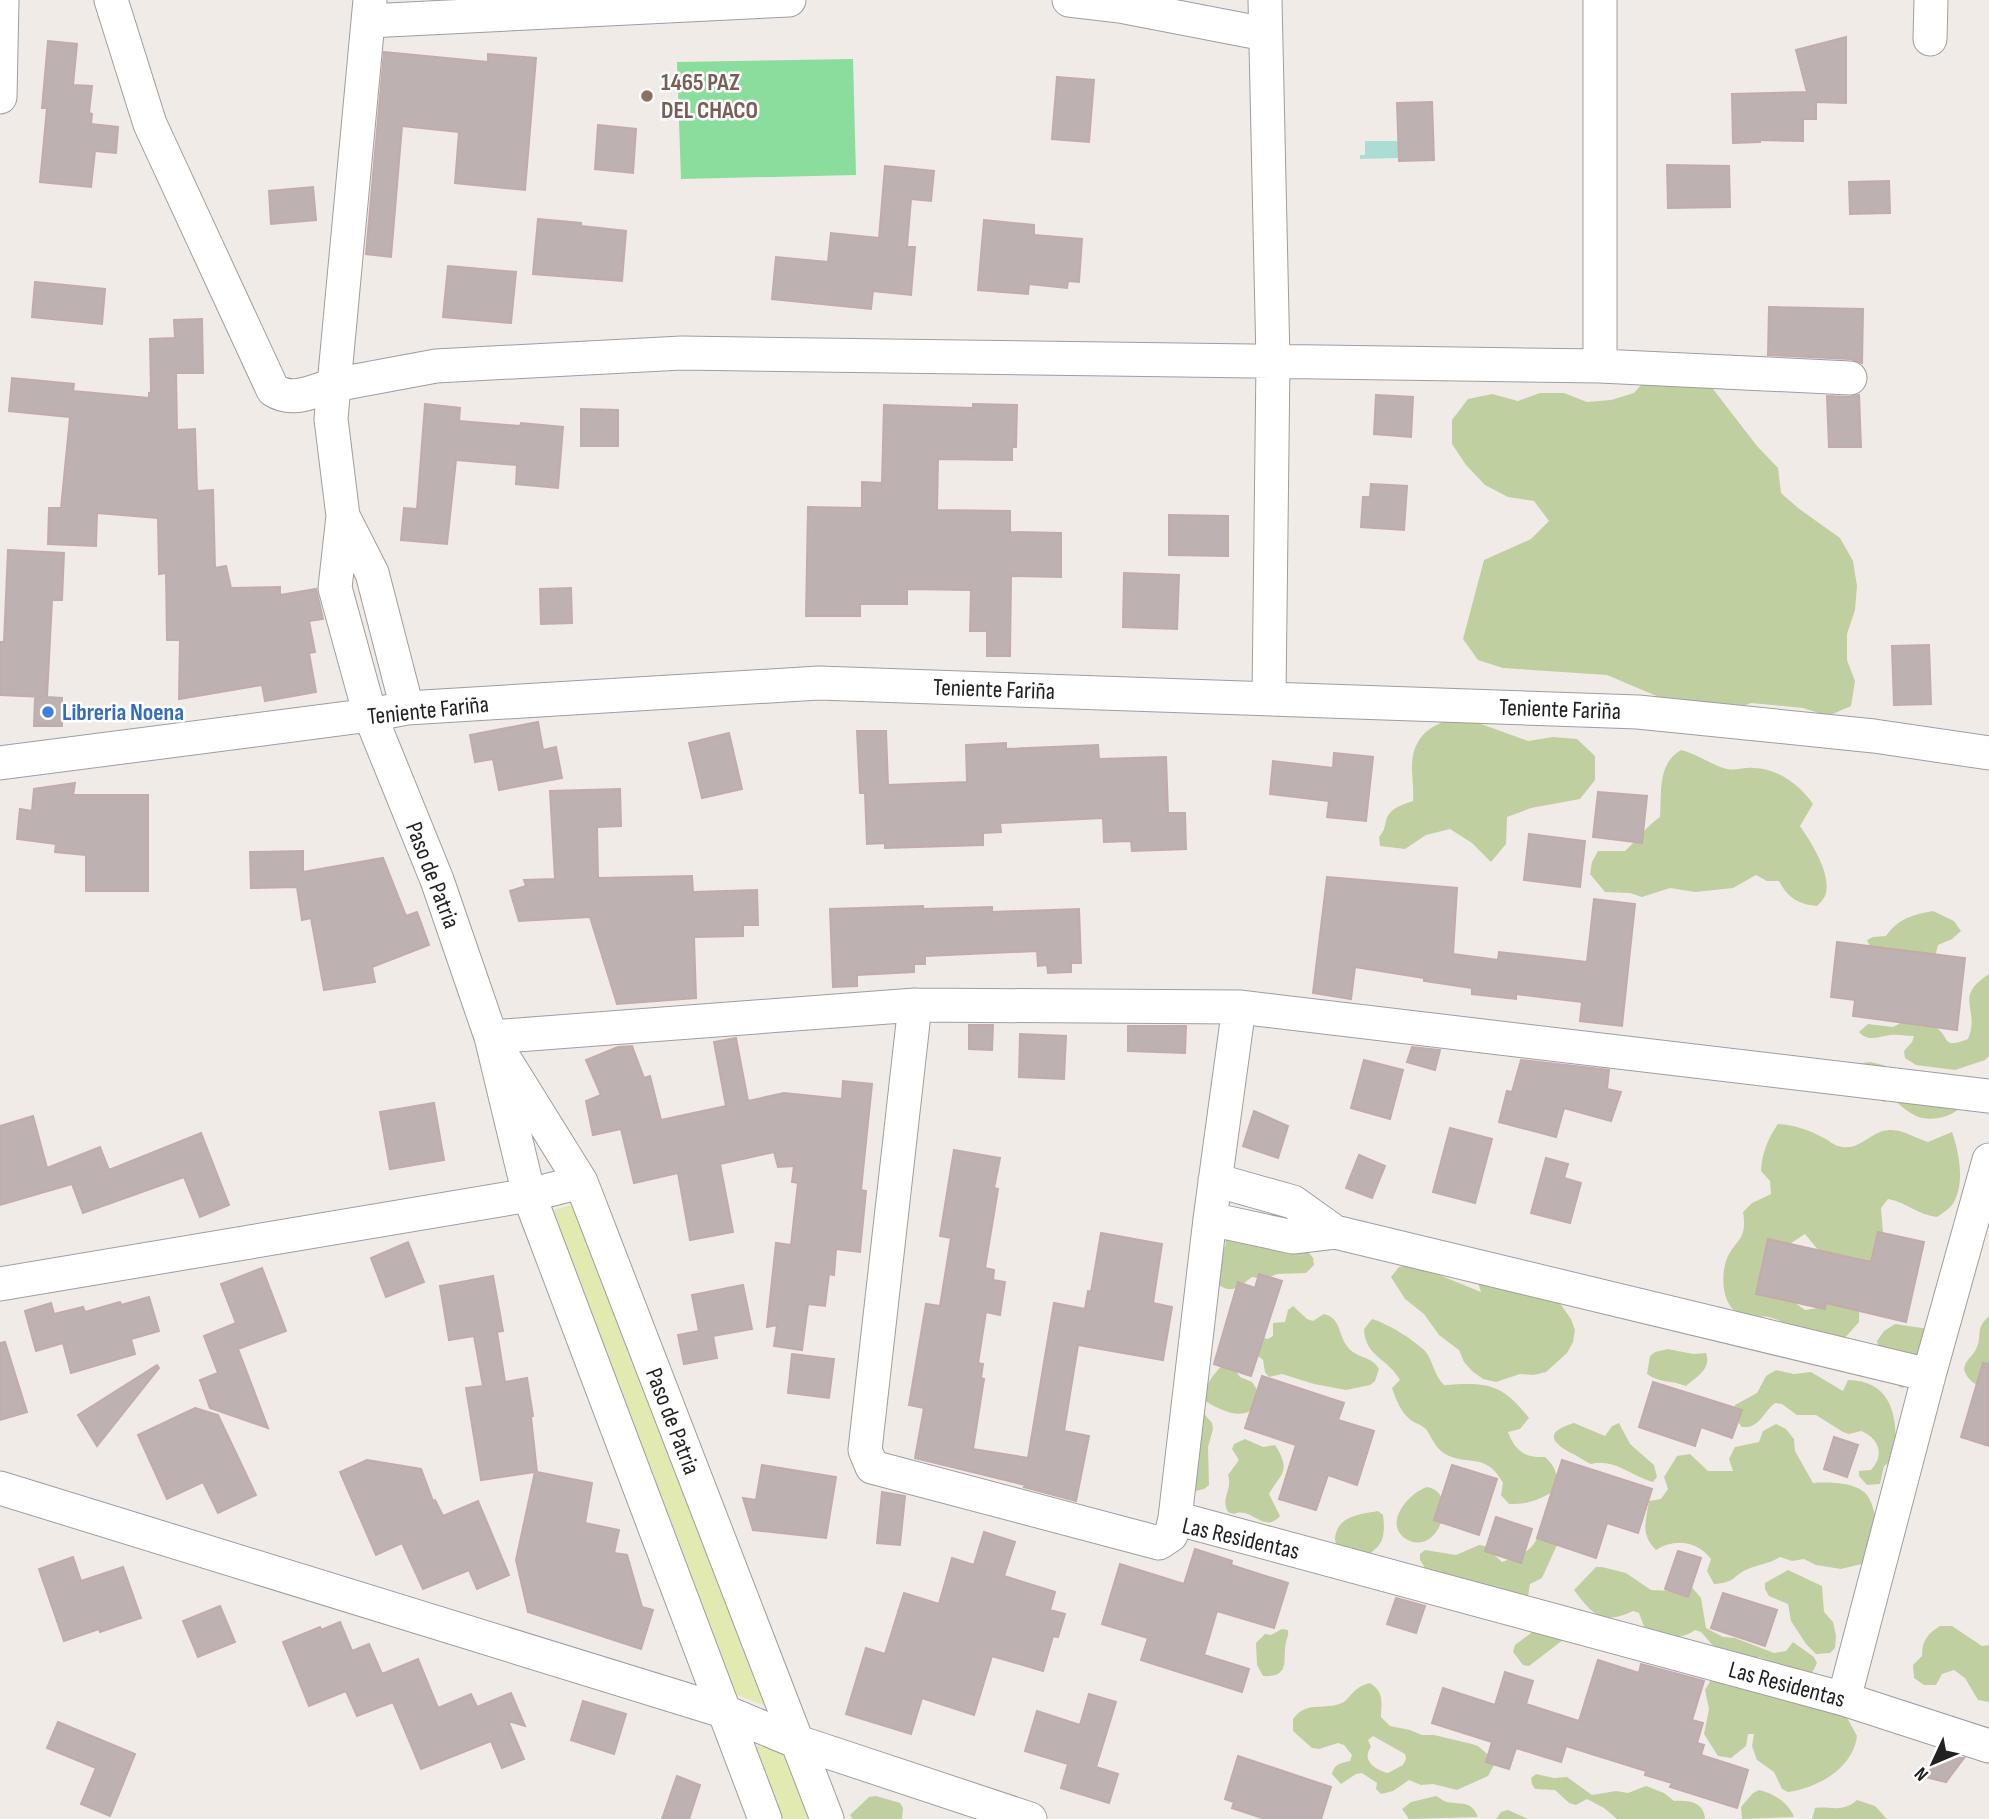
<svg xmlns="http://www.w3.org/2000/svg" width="1989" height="1819" font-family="'Sofia Sans Condensed',sans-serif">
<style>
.grass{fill:#e2e9b1}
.forest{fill:#c0cf9f;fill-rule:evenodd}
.pitch{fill:#8add9c}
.water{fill:#abddd4}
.building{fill:#beb1b1;stroke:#c2acab;stroke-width:2}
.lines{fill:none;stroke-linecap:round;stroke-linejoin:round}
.minor-casing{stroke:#9e9e9e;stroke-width:35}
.minor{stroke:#fff;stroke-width:33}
.education-dot{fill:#8d6e63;stroke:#fff;stroke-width:2.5}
.shop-dot{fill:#3f7fe0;stroke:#fff;stroke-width:2.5}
.labels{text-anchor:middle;stroke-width:5;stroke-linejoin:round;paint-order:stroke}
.education-label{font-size:24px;font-weight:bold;fill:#785e54;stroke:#fff;text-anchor:start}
.street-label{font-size:24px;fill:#212121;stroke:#fff}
.shop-label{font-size:24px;font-weight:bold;fill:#366cbe;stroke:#fff;text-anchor:start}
</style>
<rect width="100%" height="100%" fill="#f1ebe8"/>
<path class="grass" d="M576,1204L765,1706L730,1692L549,1211Z
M750,1744L785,1753L810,1819H778Z"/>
<path class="forest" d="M1696,367L1757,446L1778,468L1781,493L1798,508L1840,538L1853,561L1857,586L1855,610L1847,634V660L1855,681L1851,706L1828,716L1803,708L1751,703L1728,712L1680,706L1607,675L1503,668L1478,660L1463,639L1484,560L1531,539L1549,521L1534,501L1508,497L1485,485L1466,465L1452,444V420L1468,399L1492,394L1518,401L1540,393H1564L1587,402L1611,400L1634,393L1650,375Z
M1459,716L1528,741L1553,737L1577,739L1595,756V780L1580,799L1531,808L1507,817L1506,844L1491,862L1472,843L1450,829L1426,835L1405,849L1380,846L1379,837C1384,831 1384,829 1386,821C1389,808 1402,805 1413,801C1414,790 1412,779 1412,768C1412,735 1431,725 1459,716Z
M1681,750C1698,754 1711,765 1727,769C1736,771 1745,767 1754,768C1777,768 1801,786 1813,804L1800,826C1811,842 1833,876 1825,896C1823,900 1820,903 1817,906C1798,904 1788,898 1779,881H1767L1756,875L1733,888L1695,892L1670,888L1642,897L1630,893L1605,892L1590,874L1592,862L1598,851H1625C1637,840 1647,826 1660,817C1662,792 1657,764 1681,750Z
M1933,911L1954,921L1961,931L1952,939L1938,945L1934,961L1873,953L1867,940L1873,937L1886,936C1899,918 1912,915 1933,911Z
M1989,974V1056L1985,1060L1955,1070L1916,1065L1905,1058L1904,1051L1912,1042L1914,1036C1906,1036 1898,1034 1891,1035C1879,1036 1869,1043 1859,1032L1868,1024L1893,1027L1899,1024L1901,1018C1912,1021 1926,1022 1935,1027C1951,1036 1940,1050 1968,1039C1981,1009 1952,998 1989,974Z
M1870,1062L1883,1065L1960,1107C1952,1118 1928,1122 1916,1116C1907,1112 1899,1104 1892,1098L1884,1102L1866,1094L1839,1066Z
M1778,1124C1795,1125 1809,1130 1824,1138C1829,1140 1833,1145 1838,1146C1861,1153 1870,1129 1892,1130C1904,1130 1917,1139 1928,1142L1952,1132C1959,1152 1965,1182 1954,1202C1951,1208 1943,1213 1937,1217C1918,1215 1906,1202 1888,1199L1881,1208L1883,1233L1881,1257L1860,1285L1859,1322L1843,1340C1832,1339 1816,1340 1805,1336C1794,1331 1785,1321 1772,1318C1764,1315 1754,1318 1745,1316C1723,1311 1720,1280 1726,1261C1734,1239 1748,1242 1743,1212L1752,1203L1771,1194L1770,1181L1761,1171C1762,1153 1768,1138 1778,1124ZM1805,1234L1828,1262L1832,1274L1818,1308L1805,1310C1788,1299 1770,1280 1767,1259Z
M1221,1229L1305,1248L1313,1258L1314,1265L1306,1273L1277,1274L1265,1279L1252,1277C1239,1287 1230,1296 1216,1282C1216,1277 1214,1268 1216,1263C1221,1245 1232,1251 1221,1229Z
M1412,1264L1481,1292L1478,1283L1557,1299L1571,1319L1575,1330L1573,1342L1567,1353L1546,1372L1534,1375L1520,1374L1496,1382L1483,1379L1472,1371L1464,1362L1459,1350L1439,1335L1424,1314L1405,1299L1391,1277L1399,1267Z
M1293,1306L1307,1319L1313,1321L1324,1314C1341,1318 1338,1334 1347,1346C1356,1359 1371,1355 1379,1369L1375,1381L1370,1385L1346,1390L1314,1384L1282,1374L1269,1377L1265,1372L1263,1360L1253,1352L1256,1336L1268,1339L1273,1336V1323L1285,1322L1288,1310Z
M1989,1316V1385C1977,1388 1969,1382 1964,1370C1965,1359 1972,1358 1976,1349C1983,1337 1974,1329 1989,1316Z
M1372,1319C1387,1323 1414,1340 1425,1351C1433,1360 1433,1374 1444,1385C1487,1382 1502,1383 1529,1418L1520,1429L1508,1432C1515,1451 1525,1458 1545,1457C1556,1467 1558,1475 1557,1489C1542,1499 1527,1505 1509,1504L1501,1495L1503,1483C1486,1452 1469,1466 1447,1455C1435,1449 1433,1439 1426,1429C1422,1425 1417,1424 1412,1421C1401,1413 1396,1400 1392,1388L1400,1380C1388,1358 1365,1357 1364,1329Z
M1895,1324L1929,1329L1908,1386L1902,1388C1888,1382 1880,1356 1877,1341L1884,1331Z
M1668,1349L1693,1354L1706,1353C1712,1369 1696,1377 1686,1386C1671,1380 1659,1383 1647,1374L1650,1356L1655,1352Z
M1230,1362L1240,1377L1252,1382L1260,1394C1258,1399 1255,1407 1251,1410C1238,1420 1217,1408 1205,1401C1205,1382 1212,1377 1224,1363Z
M1776,1370L1794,1374L1811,1372L1843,1391L1848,1380C1895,1381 1898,1421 1895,1459L1884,1466L1880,1484L1867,1485L1859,1476V1471L1871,1470C1885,1455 1879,1438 1861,1431L1849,1434L1843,1432L1816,1415H1797L1782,1404L1775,1403C1763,1412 1760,1429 1742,1427C1736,1419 1732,1415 1735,1405L1757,1393L1766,1376Z
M1200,1409L1212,1423L1213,1429L1208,1447L1209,1485L1204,1489L1191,1492Z
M1574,1423L1605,1436L1612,1426L1619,1423L1630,1444L1654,1465L1657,1477L1653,1482C1632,1477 1615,1458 1591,1464C1584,1461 1578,1456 1571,1453C1547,1440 1548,1431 1574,1423Z
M1776,1424L1786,1429L1794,1439L1795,1451L1813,1483C1827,1482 1852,1482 1864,1492C1874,1500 1876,1522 1880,1535L1866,1563L1841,1569L1816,1565L1804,1559L1792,1561L1780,1557C1769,1564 1760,1564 1748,1569C1733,1575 1736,1583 1714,1584L1707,1571L1711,1559C1697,1541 1675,1538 1656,1550C1640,1534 1646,1521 1649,1501L1661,1499L1668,1489L1664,1477L1677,1456L1690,1454L1708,1471H1733L1729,1459L1735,1447L1759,1442L1763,1431Z
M1245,1439L1263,1447L1275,1445C1292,1472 1281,1473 1269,1494L1280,1516C1264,1535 1252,1506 1234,1514L1228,1512C1220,1498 1233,1490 1228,1475L1239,1460L1232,1449L1234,1444Z
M1427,1487C1461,1493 1438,1556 1408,1540C1381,1526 1408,1493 1427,1487Z
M1378,1511L1383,1515C1386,1540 1382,1548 1360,1559C1353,1556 1346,1552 1340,1548C1335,1544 1334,1539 1336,1533C1341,1515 1363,1514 1378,1511Z
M1537,1538L1557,1545L1542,1578L1530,1584L1528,1596L1523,1601L1427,1571L1420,1560V1554L1425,1550L1456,1555L1479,1545L1485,1546L1502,1562C1516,1557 1531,1553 1537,1538Z
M1596,1567H1602L1626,1573L1651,1590L1674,1591L1690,1585L1701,1598L1706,1628L1723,1637L1735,1638L1774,1653L1786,1651L1793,1642L1814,1657L1817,1663L1812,1673L1807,1676L1759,1657L1753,1659L1718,1651L1701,1632L1695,1630C1679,1642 1664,1636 1646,1632L1639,1613L1633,1611C1602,1626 1592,1614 1574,1590Z
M1788,1570L1822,1586L1824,1612L1833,1622L1836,1636L1835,1648L1830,1653L1816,1654L1806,1644L1791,1621L1788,1604L1769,1596L1765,1589V1583Z
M1940,1626H1952L1982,1646L1989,1645V1702L1978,1700L1965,1678L1954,1670L1942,1674L1936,1685H1924L1914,1678L1913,1665L1922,1656C1922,1641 1927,1634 1940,1626Z
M1282,1629L1288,1630C1289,1634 1287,1638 1286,1642C1282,1658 1292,1678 1263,1676L1257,1665L1256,1643L1265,1634L1271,1635Z
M1535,1630L1563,1640L1529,1666L1523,1665L1513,1652L1515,1645Z
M1711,1680L1845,1714L1857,1736C1853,1769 1817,1788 1788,1792L1782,1789L1774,1772L1757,1760L1752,1746L1754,1734H1748L1746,1746L1731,1758L1718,1756L1704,1734L1709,1709L1705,1690Z
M1370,1683C1385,1693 1381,1702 1381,1717L1390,1726L1410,1730L1422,1735H1434L1472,1744L1478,1746L1493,1759L1494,1765L1488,1776L1457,1790L1433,1784L1421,1785L1409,1780L1393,1791L1381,1794L1376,1789L1377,1783L1362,1773L1356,1774L1341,1784L1332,1774C1334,1764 1341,1763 1350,1761L1352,1755L1344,1745L1338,1743L1319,1749L1312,1748L1293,1731V1719C1306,1701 1321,1710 1339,1704C1351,1701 1350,1688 1370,1683ZM1373,1736L1405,1754L1406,1759L1403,1765L1388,1773C1375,1770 1361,1760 1371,1747L1368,1740Z
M1536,1774L1554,1778L1567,1777L1592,1795L1616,1791L1628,1793L1646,1786L1664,1793L1674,1801C1689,1800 1704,1802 1705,1819H1617L1604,1808L1587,1799L1576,1805L1569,1803L1555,1790L1535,1789L1532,1784L1531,1778Z
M1759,1790C1773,1793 1789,1803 1794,1817L1742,1819L1741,1807L1753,1793Z
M876,1796L900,1803L903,1808L902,1819H853L850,1815L869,1797Z
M1436,1796C1438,1797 1445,1802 1447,1802C1462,1805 1471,1800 1478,1817L1409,1819L1402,1809L1411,1802Z
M1857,1800L1875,1806L1887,1819H1812L1815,1808C1831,1806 1843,1813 1857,1800Z
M1508,1810L1528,1819H1496L1501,1812Z"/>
<path class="pitch" d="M853,59L856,175L681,179L677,62Z"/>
<path class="water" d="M1365,141H1398V158L1360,159V155H1365Z"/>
<path class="building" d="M1846,37V103L1816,102V119H1803V141L1760,140V142L1733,143L1732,94L1807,92L1796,50Z
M48,41L77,44L73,85L92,86L89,113L92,114L91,124L118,127L116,153L95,151L91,187L40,182L47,108H42Z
M384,52L488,62V54L536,58L525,190L455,183L459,132L402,126L391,257L366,254Z
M1057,77L1094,80L1089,142L1052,139Z
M1432,102L1434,160L1399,161L1397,103Z
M598,125L636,129L633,173L595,169Z
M1667,165L1729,166L1730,207L1668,208Z
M885,166L934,171L931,201L911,199L907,247H915L911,295L873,291L871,309L772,299L776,257L828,262L831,233L879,238Z
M1889,181L1890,213L1850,214L1849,182Z
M313,187L316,220L271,224L269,191Z
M538,219L581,223V226L626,231L622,281L533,274Z
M984,220L1034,225V235L1082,239L1079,282L1068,281L1067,288L1029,284L1028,294L978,290Z
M448,266L516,272L511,323L443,317Z
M35,282L105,289L102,324L32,317Z
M1769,307L1863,309L1862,363L1851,359L1768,355Z
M202,319L203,373H176L177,430L195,429L197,491L213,490L215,568L226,566L231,588L280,587V595L316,589L323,619L309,621L315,652L309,653L316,692L265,701L262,685L179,699L180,640H167L166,573L159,574L158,518L97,513L96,546L48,544L49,508H61L70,417L9,411L12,378L74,384L73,391L149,398V393H151L150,339L175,338L174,320Z
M1376,395L1413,397L1411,437L1374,434Z
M1859,395L1861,447H1829L1827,396L1849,397Z
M425,404L460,408L459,421L520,426L521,423L563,427L558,488L516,484L517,465L456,460L447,544L401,540L404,508L417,509Z
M973,404L1017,405L1016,447H1012V460L938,459L937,510L1010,511V532L1061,533V577L1011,576L1010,656H987V631H970L971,590L907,589V604H860V616H806L808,507L862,508V482L882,483L884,405L973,408Z
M581,409L618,410V446H581Z
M1371,484L1407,486L1404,530L1361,527L1363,497H1370Z
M1169,515L1228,516V556L1169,555Z
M8,550L64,553L62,600H52L47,697L62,698V726H34L35,697H44L0,695V642H4Z
M1124,573L1179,575L1177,629L1123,627Z
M571,588L572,623L541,624L540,589Z
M1929,645L1931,704L1894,705L1892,646Z
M538,722L543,750L556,747L562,778L499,790L493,759L475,762L470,735Z
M857,731H886L888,785L967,782L966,745L1006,743V749L1098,745L1099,759L1166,757L1168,813H1185L1186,849L1132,851L1131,841L1104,842L1103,818L1000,823L1001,832L983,833V845L885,848V843L867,844L865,793H860Z
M729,733L742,789L702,798L689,743Z
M1334,753L1373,757L1366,821L1327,817L1329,801L1270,794L1273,761L1333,768Z
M75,783L73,795H148V891H86V855L55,852L56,844L17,839L20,809L32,811L34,789Z
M620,789L621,826L597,827L598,878L692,876L693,892L757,890L758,925H743V936L694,937L696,998L617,1004L590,917L519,921L510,891L526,886L524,880L555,879L550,791Z
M1598,792L1647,796L1642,843L1593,837Z
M1529,834L1585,841L1580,887L1524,880Z
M303,851V872L383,858L406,916L417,912L429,945L372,967L375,982L324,990L311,918L302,920L297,887L251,888L250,852Z
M1327,877L1457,888L1453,954L1498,960L1499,952L1587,962L1594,899L1635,904L1622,1026L1580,1021L1582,1002L1516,994V999L1472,994V988L1424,981V978L1355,967L1351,999L1313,993Z
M923,906V909L992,907V912L1079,909L1081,963H1071V972L1048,973L1047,965L1038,966L1037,951L925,956V964H914V972L857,975V986L833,987L830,909Z
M1837,942L1965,958L1957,1030L1853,1016L1855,1000L1831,997Z
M969,1025H993L992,1050L969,1049Z
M1128,1026H1186L1185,1053L1128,1051Z
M1020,1034L1066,1036L1064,1079L1019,1077Z
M736,1038L748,1101L784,1093L842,1099L843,1081L872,1084L861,1190L866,1191L860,1252L836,1249L834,1275L829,1274L825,1306L808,1304L802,1350L774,1346L777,1325L767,1327L776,1243L791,1245L798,1183L792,1182L794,1166L778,1167L774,1152L720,1164L733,1232L690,1240L678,1173L634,1183L621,1129L593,1135L586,1101L601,1095L586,1060L618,1047L632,1046L644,1078L650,1076L661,1120L726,1106L714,1042Z
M1412,1047L1440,1050L1435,1070L1407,1062Z
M1364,1060L1403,1070L1390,1119L1351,1108Z
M1521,1060L1609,1070L1607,1089L1621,1092L1611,1121L1564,1108L1556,1137L1499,1122L1507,1091L1512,1092Z
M434,1103L444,1160L390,1169L380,1112Z
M1254,1111L1288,1126L1278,1158L1243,1146Z
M33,1116L47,1168L100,1147L109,1170L201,1133L229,1205L200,1217L184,1177L83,1213L72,1184L0,1205V1126Z
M1450,1128L1492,1139L1475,1203L1433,1192Z
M954,1150L1000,1158L994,1188L998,1189L985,1268L994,1270L993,1280L1005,1282L1000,1315L986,1312L978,1363L983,1364L981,1378L984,1379L973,1449L1028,1458L1054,1303L1085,1309L1088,1291L1091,1292L1101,1233L1162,1244L1153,1303L1172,1307L1163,1360L1078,1345L1064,1431L1089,1436L1076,1501L1024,1487L1025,1485L915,1458L924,1408L909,1405L926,1304L940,1306L951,1238L940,1236Z
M1359,1155L1385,1166L1372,1198L1346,1188Z
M1546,1158L1568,1164L1564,1178L1581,1183L1570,1223L1531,1213Z
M1878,1232L1924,1242L1906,1322L1826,1303L1825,1309L1756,1294L1768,1239L1871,1262Z
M408,1242L424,1282L386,1297L371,1258Z
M262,1268L286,1331L238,1349L268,1428L210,1408L200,1380L218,1373L204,1336L236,1323L221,1284Z
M1259,1274L1282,1281L1251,1376L1214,1364L1238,1282L1255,1288Z
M493,1276L503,1331L497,1332L505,1382L527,1378L533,1416L531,1417L537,1472L592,1483L585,1523L619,1530L614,1553L627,1555L642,1607L653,1610L641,1649L528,1612L516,1560L535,1472L481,1480L466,1388L483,1386L474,1336L449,1340L440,1286Z
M743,1285L752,1329L713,1336L717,1358L684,1364L678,1335L699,1331L692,1295Z
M149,1297L159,1331L131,1339L135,1354L71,1373L63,1343L36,1351L25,1311L51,1303L54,1314L83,1307L85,1312L120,1302L121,1305Z
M5,1342L27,1412L0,1420V1343Z
M792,1354L834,1359L829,1398L788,1393Z
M1983,1363L1989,1364V1446L1961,1437Z
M157,1365L159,1368L97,1446L78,1415Z
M1262,1376L1344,1403L1338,1420L1374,1431L1357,1485L1328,1475L1316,1510L1279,1499L1296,1445L1245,1428Z
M1653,1382L1742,1410L1732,1438L1701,1427L1695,1446L1639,1427Z
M195,1408L218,1415L256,1495L218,1513L203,1482L167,1499L138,1435Z
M1834,1437L1858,1445L1847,1477L1824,1469Z
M367,1460L421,1469L433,1501L435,1500L443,1516L478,1501L509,1575L477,1589L469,1570L423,1589L402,1543L376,1555L340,1472Z
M1562,1460L1652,1489L1638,1533L1607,1523L1596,1558L1537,1538Z
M762,1465L836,1477L826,1538L753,1530L743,1498L756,1500Z
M1452,1465L1497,1479L1479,1535L1434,1520Z
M882,1492L905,1496L900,1545L877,1543Z
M1496,1517L1532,1529L1521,1563L1485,1551Z
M984,1532L1015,1542L1004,1576L1055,1592L1050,1610L1065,1614L1058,1637L1053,1636L1043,1671L992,1656L974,1715L922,1698L911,1734L846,1714L866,1648L885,1654L904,1593L939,1604L952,1558L974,1565Z
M1195,1549L1232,1561L1231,1565L1288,1583L1274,1628L1217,1611L1204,1655L1249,1669L1242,1692L1141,1660L1148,1638L1102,1624L1120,1564L1184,1584Z
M1678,1551L1701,1558L1688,1597L1665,1589Z
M73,1557L81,1581L123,1567L141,1618L100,1632L99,1629L64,1641L39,1569Z
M1723,1593L1777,1610L1765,1646L1711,1628Z
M1396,1598L1425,1606L1416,1633L1387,1624Z
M220,1606L235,1642L198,1657L183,1621Z
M340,1622L352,1651L369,1644L382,1674L418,1659L438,1708L471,1694L477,1707L511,1693L525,1726L508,1721L524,1759L502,1768L491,1741L421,1769L393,1702L357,1716L346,1691L309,1706L283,1642L320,1627L321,1630Z
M1598,1660L1639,1673L1641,1664L1704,1681L1692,1720L1703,1723L1697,1743L1704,1745L1701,1755L1748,1770L1737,1808L1670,1787L1672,1783L1645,1775L1646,1771L1566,1746L1561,1762L1516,1748L1509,1769L1486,1762L1492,1742L1432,1723L1443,1688L1495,1705L1505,1672L1533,1681L1526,1704L1579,1721Z
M1089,1694L1116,1702L1096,1767L1118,1774L1109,1803L1061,1788L1068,1764L1025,1751L1037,1711L1080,1725Z
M583,1701L626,1714L614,1754L571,1740Z
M58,1722L135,1754L110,1816L81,1804L96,1768L47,1748Z
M1238,1756L1331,1787L1321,1819H1265L1232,1808L1234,1802L1225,1799Z
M1935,1756L1962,1758H1964L1946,1782L1921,1776Z
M677,1776L700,1785L689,1819H662Z"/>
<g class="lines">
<g class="minor-casing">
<path id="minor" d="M111,0L150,124L273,390C293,403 313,391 334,385L331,419L343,516L335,588L370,715L437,880L491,1037L529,1195L765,1819
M370,0L334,385L436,366L682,353L1600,366L1850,378
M1069,0L1120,6L1265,34
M1265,0L1273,361L1269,698
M368,21L789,0
M1930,39L1931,0
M0,97L2,0
M1600,366V0
M343,516L372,573L407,708
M0,763L370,715L407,708L819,683L1638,712L1874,736L1989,753
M915,1005L865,1450L872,1467L1159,1543L1171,1535L1175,1518L1844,1699L1989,1746
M1239,1007L1989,1096
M491,1037L915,1005L1239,1007L1210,1219L1175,1518
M507,1063L581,1182L827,1819
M1215,1180L1293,1202L1335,1232
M1210,1219L1293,1237L1335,1232L1929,1375
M0,1284L529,1195L581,1182
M0,1488L723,1711L795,1741L1030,1819
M1844,1699L1929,1375L1989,1160"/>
</g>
<use href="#minor" class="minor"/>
</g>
<circle class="education-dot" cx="647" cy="96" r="7"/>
<circle class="shop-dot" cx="48" cy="712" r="7"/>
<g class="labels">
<g class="education-label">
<text x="661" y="90">1465 PAZ<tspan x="661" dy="28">DEL CHACO</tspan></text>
</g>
<g class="street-label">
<text transform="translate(994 689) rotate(2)" y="8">Teniente Fariña</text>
<text transform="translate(1560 709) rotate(2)" y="8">Teniente Fariña</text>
<text transform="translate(428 710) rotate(-6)" y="8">Teniente Fariña</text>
<text transform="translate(433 875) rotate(69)" y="8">Paso de Patria</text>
<text transform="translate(673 1421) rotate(69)" y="8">Paso de Patria</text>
<text transform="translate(1241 1538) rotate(13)" y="8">Las Residentas</text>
<text transform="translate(1787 1684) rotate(15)" y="8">Las Residentas</text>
</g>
<g class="shop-label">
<text x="62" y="720">Libreria Noena</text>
</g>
</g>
<g transform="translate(1933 1763) rotate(226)" stroke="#ffffff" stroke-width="5" paint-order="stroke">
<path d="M0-5L12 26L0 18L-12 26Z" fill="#212121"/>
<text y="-10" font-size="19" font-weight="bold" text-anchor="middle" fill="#212121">N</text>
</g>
</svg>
